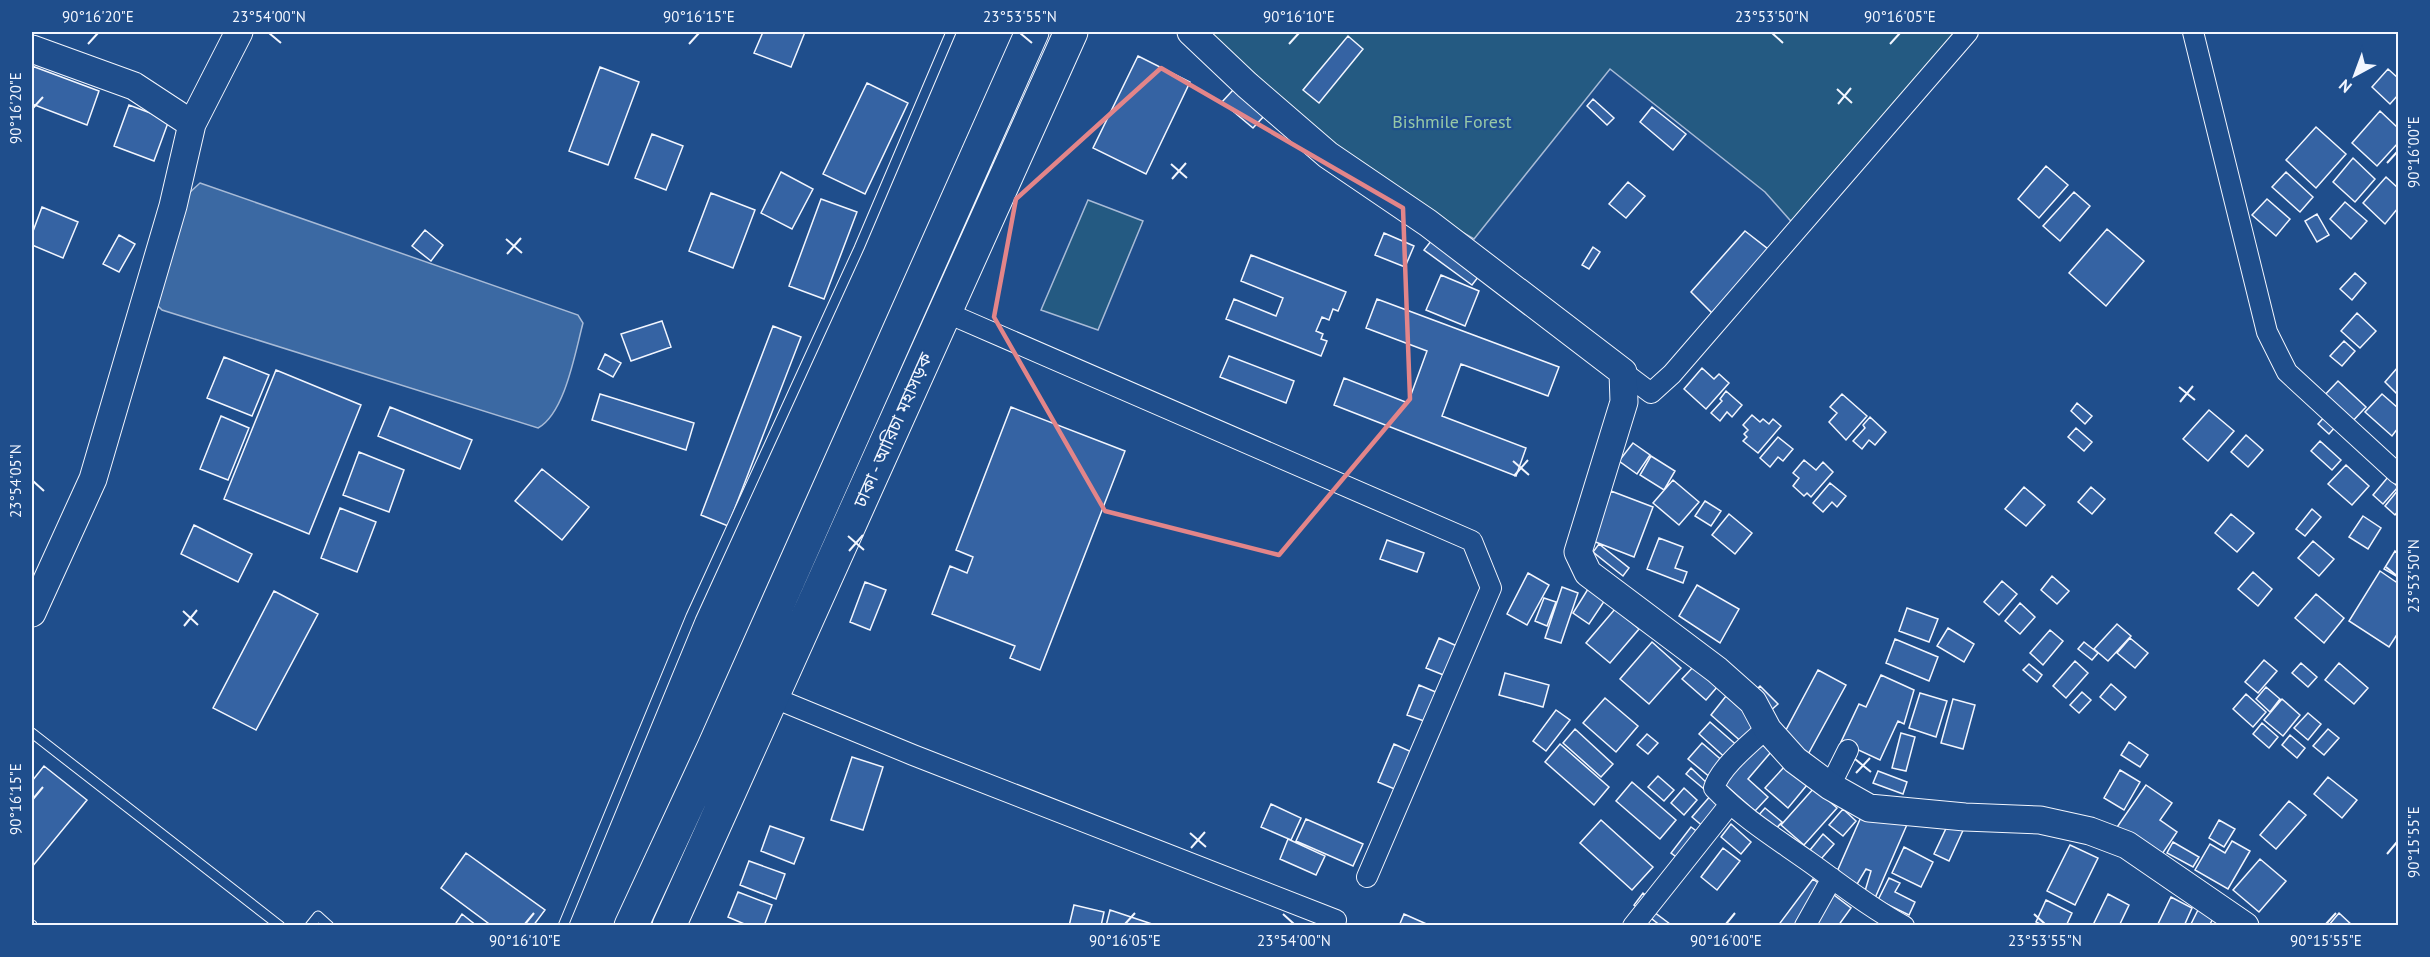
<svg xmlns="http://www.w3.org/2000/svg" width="2430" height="957" font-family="'PT Sans','Noto Sans Bengali',sans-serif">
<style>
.green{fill:#245a82;stroke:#a8bbd7;stroke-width:1.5}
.water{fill:#3b69a3;stroke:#a8bbd7;stroke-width:1.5}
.building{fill:#3563a3;stroke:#f2f6ff;stroke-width:1.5}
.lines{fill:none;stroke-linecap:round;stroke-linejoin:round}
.lane-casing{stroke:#f2f6ff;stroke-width:11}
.street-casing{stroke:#f2f6ff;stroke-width:22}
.secondary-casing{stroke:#f2f6ff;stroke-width:29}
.highway-casing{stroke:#f2f6ff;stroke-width:35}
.lane{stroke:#1f4e8c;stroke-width:9}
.street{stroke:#1f4e8c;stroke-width:20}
.secondary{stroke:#1f4e8c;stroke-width:27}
.highway{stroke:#1f4e8c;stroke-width:33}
.marked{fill:none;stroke:#e38589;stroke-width:4.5;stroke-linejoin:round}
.ticks{fill:none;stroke:#f2f6ff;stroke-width:2}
.labels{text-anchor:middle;stroke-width:4.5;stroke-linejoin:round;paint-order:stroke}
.park-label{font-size:18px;fill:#97c8a6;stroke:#1f4e8c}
.street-label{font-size:18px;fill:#f2f6ff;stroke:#1f4e8c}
.neatline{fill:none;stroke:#f2f6ff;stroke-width:2}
.ticks-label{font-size:15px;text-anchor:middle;fill:#f2f6ff}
</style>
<rect width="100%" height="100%" fill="#1f4e8c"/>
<path class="green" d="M1194,32H1968L1797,228L1765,192L1610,69L1474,239L1328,155Z
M1088,200L1143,221L1098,330L1041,310Z"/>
<path class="water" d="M200,183L578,315L583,323C575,353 565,413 538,428L162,310L154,302L187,195Z"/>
<path class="building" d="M763,32H805L791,67L754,53Z
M1348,36L1363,49L1319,103L1303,90Z
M1138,56L1190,82L1146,174L1093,148Z
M32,66L99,91L87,125L32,104Z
M600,67L639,82L608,165L569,151Z
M2388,69L2398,78V95L2390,104L2372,87Z
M867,83L908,103L865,194L823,174Z
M1233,90L1264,116L1253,128L1222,102Z
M1593,99L1614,118L1607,125L1587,106Z
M129,105L169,120L154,161L114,146Z
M1652,107L1686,134L1673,150L1640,122Z
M2380,111L2398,128V143L2377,166L2352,143Z
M2316,127L2346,154L2316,188L2286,160Z
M652,134L683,146L666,190L635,178Z
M2353,158L2375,179L2355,202L2333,182Z
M2046,166L2068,185L2039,218L2018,199Z
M781,172L813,189L792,229L761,213Z
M2286,172L2313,197L2300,212L2272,187Z
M2386,177L2398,188V208L2385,224L2363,203Z
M1628,182L1645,196L1626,218L1609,204Z
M2074,192L2090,206L2060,241L2043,226Z
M711,193L755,210L733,268L689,251Z
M821,199L857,212L824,299L789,286Z
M2267,199L2290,219L2276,236L2252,215Z
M2345,202L2367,221L2351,239L2330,219Z
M42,207L78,222L63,258L32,245V234Z
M2317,214L2329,235L2317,242L2305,221Z
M2107,229L2144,261L2106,306L2069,273Z
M425,230L443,245L431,261L412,246Z
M1745,231L1768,249L1715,316L1691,292Z
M1384,233L1414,246L1405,267L1375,255Z
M119,235L135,244L119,272L103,264Z
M1435,236L1482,272L1472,285L1424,250Z
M1593,247L1600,252L1589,269L1582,265Z
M1251,255L1346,292L1338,311L1333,309L1329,320L1322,317L1316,331L1323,334L1321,339L1327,341L1321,356L1226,319L1234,299L1276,316L1283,298L1241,281Z
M2355,273L2366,283L2352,300L2340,289Z
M1441,275L1479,291L1465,326L1426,310Z
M1377,299L1559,367L1548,396L1461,364L1442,416L1526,448L1516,476L1334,405L1344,378L1408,403L1427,351L1366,328Z
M2357,313L2376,331L2360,348L2341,331Z
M662,321L671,347L631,361L621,334Z
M773,326L801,337L728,526L701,515Z
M2344,341L2355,351L2342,366L2330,356Z
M605,354L621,363L613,377L598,369Z
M1229,356L1294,381L1286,403L1220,377Z
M224,357L269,375L252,416L207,398Z
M2398,367V395L2385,382Z
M1702,368L1714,379L1719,374L1729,383L1706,409L1684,389Z
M276,370L361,405L309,534L224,499Z
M2338,381L2366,407L2349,425L2321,399Z
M1726,391L1742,405L1732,417L1727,412L1720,421L1711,413L1722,401L1720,399Z
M600,394L694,423L686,450L592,420Z
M1842,394L1867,416L1846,440L1829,422L1837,413L1830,407Z
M2382,394L2398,408V428L2392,436L2365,412Z
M2077,403L2092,416L2085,424L2071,411Z
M390,407L472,440L460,469L378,436Z
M1011,407L1125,451L1040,670L1010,658L1015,646L932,614L950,566L967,573L973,557L956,550Z
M2209,410L2234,431L2208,461L2183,439Z
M1752,415L1760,422L1763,419L1769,424L1773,419L1781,426L1758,453L1743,441L1747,437L1744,434L1748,430L1743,425Z
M2326,415L2337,425L2329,434L2318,424Z
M221,416L249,428L228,480L200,469Z
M1870,417L1886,432L1875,445L1869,440L1862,449L1853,441L1865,428L1863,425Z
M2076,428L2092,442L2084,451L2068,437Z
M2246,435L2263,450L2248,467L2231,452Z
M1778,437L1793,449L1783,461L1778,457L1770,467L1760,458Z
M2320,441L2341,460L2332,470L2311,451Z
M1633,443L1650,455L1637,474L1619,461Z
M359,452L404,470L389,512L343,495Z
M1651,456L1675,471L1664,490L1640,475Z
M1804,460L1816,470L1823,462L1833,472L1811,497L1807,493L1804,496L1793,486L1799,478L1793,473Z
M2346,465L2369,486L2352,505L2328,484Z
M542,469L589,507L562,540L515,501Z
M2388,477L2398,487L2383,504L2373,495Z
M1673,480L1699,502L1679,525L1653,503Z
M1830,483L1846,496L1837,507L1832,502L1823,512L1813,503Z
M2024,487L2045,505L2026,526L2005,509Z
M2091,487L2105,499L2092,514L2078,502Z
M2398,490V511L2395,515L2385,506Z
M1611,491L1653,507L1634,557L1593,541Z
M1705,501L1721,511L1711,526L1695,516Z
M340,508L376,522L357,572L321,558Z
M2312,509L2321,517L2305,536L2296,529Z
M1729,514L1752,533L1735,554L1712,535Z
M2231,514L2254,533L2237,552L2215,533Z
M2363,516L2381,528L2368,549L2349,537Z
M194,525L252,554L238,582L181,554Z
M1659,538L1683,547L1675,568L1687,572L1683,583L1647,569Z
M1387,540L1424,553L1417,572L1380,559Z
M2313,541L2334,559L2319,576L2298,558Z
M1599,544L1629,568L1623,576L1593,552Z
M2395,551L2398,554V572L2396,576L2384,569Z
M2380,571L2396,582L2398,578V633L2389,647L2349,621Z
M2253,572L2272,589L2258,606L2238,589Z
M1528,573L1549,585L1527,625L1507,614Z
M2052,576L2069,591L2057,604L2041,590Z
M2002,581L2017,594L1999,615L1984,602Z
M865,582L886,590L870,630L850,622Z
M1697,585L1739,609L1720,643L1679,616Z
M1562,587L1578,593L1561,643L1545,638Z
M1588,589L1605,600L1589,624L1573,613Z
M274,591L318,614L256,730L213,708Z
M2316,594L2344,618L2324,643L2295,618Z
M1544,598L1556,602L1547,626L1535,621Z
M2020,603L2035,617L2020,634L2005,621Z
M1907,608L1938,619L1929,642L1899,631Z
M1615,609L1639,629L1610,663L1586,643Z
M2117,624L2131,636L2108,661L2094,649Z
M1948,628L1974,644L1964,662L1937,646Z
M2050,630L2063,641L2043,665L2030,653Z
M1439,638L1459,647L1446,676L1426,668Z
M2130,638L2148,653L2135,668L2117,653Z
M1895,639L1938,657L1929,681L1886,663Z
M1652,642L1681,668L1649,704L1620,679Z
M2084,642L2098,653L2092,660L2078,649Z
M2264,660L2277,671L2258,693L2245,682Z
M2075,661L2088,673L2066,698L2053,686Z
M2301,663L2317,677L2308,687L2292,673Z
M2339,663L2368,688L2354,704L2325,680Z
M2029,664L2042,675L2037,682L2023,670Z
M1694,666L1718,686L1706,700L1682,679Z
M1818,670L1846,685L1806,758L1779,743Z
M1505,673L1549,685L1543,707L1499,695Z
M1881,675L1914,690L1904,724L1898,721L1880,760L1841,742L1859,704L1866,707Z
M2111,684L2126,697L2115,710L2100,697Z
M1419,685L1438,693L1427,722L1407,715Z
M1760,686L1778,704L1769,712L1752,694Z
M2266,687L2280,699L2270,712L2256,699Z
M2082,692L2091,700L2079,713L2070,705Z
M1920,693L1947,701L1936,737L1909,728Z
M2246,694L2266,712L2253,727L2233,709Z
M1726,696L1760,726L1744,744L1711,715Z
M1605,698L1638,726L1616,752L1583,723Z
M1953,699L1975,705L1963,749L1941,743Z
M2282,699L2300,715L2283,736L2264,720Z
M1556,710L1570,720L1546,751L1533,741Z
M2308,713L2321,724L2308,740L2294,728Z
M1710,722L1740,748L1729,761L1699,734Z
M2262,723L2278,737L2269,748L2253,734Z
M1575,729L1613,764L1601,777L1563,743Z
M2328,729L2339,738L2324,755L2313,746Z
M1901,733L1915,737L1906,771L1892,768Z
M1647,734L1658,743L1648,754L1637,745Z
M2290,735L2305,748L2297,758L2282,745Z
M1758,741L1771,752L1748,779L1768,797L1755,811L1722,782Z
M2129,742L2148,755L2140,767L2121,755Z
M1702,743L1725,763L1711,778L1688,759Z
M1394,744L1414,753L1397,790L1378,782Z
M1560,744L1609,787L1594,805L1545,762Z
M852,757L883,767L863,830L831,820Z
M44,766L87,800L32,867V781Z
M1785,766L1807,785L1788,808L1765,788Z
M1691,768L1708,784L1704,789L1686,774Z
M2120,770L2140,782L2124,810L2104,798Z
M1878,771L1907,782L1903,794L1873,783Z
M1658,776L1674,790L1664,801L1648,787Z
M2328,777L2357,800L2342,818L2314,794Z
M1632,782L1676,820L1660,839L1616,801Z
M2146,785L2172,803L2160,820L2177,832L2156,863L2113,833Z
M1684,788L1697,800L1684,815L1671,803Z
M1814,788L1837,808L1804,845L1781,825Z
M1712,794L1732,811L1712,834L1692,817Z
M2289,801L2306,815L2276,849L2260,835Z
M1271,804L1301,818L1291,840L1261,827Z
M1765,808L1782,822L1774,831L1757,817Z
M1843,809L1856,821L1843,836L1829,825Z
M1861,817L1909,820L1875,898L1865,891L1871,871L1866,869L1856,886L1836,874Z
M1306,819L1363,844L1353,866L1296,841Z
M1601,820L1653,867L1632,890L1580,843Z
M1950,820L1965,826L1949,861L1934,854Z
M2219,820L2235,829L2224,847L2209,838Z
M1731,824L1751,842L1741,854L1721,837Z
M770,826L804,838L794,864L761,851Z
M1691,827L1710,841L1690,867L1671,853Z
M1823,834L1834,844L1821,859L1810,850Z
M1288,839L1325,856L1316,875L1280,859Z
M2232,841L2250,851L2228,889L2195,870L2210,844L2225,853Z
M2173,842L2199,857L2193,867L2167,853Z
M2070,845L2098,858L2075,905L2047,891Z
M1904,847L1933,862L1921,887L1892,873Z
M1723,848L1740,861L1717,890L1701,877Z
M466,853L545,910L533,926H492L441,888Z
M2260,859L2286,881L2259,912L2233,890Z
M749,861L785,874L776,899L740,885Z
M1889,878L1900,883L1895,892L1915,902L1909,915L1878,900Z
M1813,879L1851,908L1838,926H1784L1780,923Z
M738,892L772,905L764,926H749L728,917Z
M1643,893L1658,905L1654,912L1670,924L1668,926H1661L1634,905Z
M2108,894L2129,905L2119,926H2100L2094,923Z
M2171,897L2192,908L2184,926H2157Z
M2046,900L2072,913L2066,926H2044L2036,922Z
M1074,905L1104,912L1101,926H1069Z
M2200,906L2216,913L2209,926H2190Z
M1110,910L1158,926H1106Z
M2339,913L2353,926H2328Z
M462,914L477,926H454Z
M1404,914L1431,926H1399Z"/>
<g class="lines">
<g class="lane-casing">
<path id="lane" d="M32,733L280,926
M32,925V926
M310,926L318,916L329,926
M563,926L691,616L859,248L951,32"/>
</g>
<g class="street-casing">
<path id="street" d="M2193,32L2267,332L2287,372L2398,474
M945,312L1472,541L1491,588L1367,877
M1623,372L1651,393L1672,374L1968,32
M772,697L913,755L1336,920
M1767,728C1752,742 1720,767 1714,788C1743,818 1774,837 1808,861C1839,883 1870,908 1904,926
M1830,786L1848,750
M1633,926L1730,804
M1805,926L1832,878"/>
</g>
<g class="secondary-casing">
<path id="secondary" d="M1191,32L1247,85L1328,155L1428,223L1623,372L1624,402L1578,552L1588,573L1717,670L1753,702L1768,730L1795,760L1830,786L1869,808L1965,817L2040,820L2090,831L2127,845L2245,926
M32,49L134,86L192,124L173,206L93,479L32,613
M192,124L239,32"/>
</g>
<g class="highway-casing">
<path id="highway" d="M631,926L714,747L1032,32
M669,926L1071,32"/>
</g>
<use href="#lane" class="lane"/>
<use href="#street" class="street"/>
<use href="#secondary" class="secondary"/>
<use href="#highway" class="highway"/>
</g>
<path class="marked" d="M1161,68L1403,208L1410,399L1279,555L1105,511L994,317L1016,199Z"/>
<path class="ticks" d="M269,33L281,43M1020,33L1032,43M1772,33L1783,43M88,44L98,33M689,44L699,33M1289,44L1299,33M1890,44L1900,33M1837,89L1852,103M1838,104L1851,88M33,108L43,97M2387,163L2397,152M1171,164L1187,178M1172,179L1186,163M506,239L522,253M507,254L521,238M2179,387L2195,400M2180,402L2193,386M1513,461L1529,475M1514,476L1528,460M33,481L44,491M848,536L864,550M849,551L863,535M2386,567L2397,576M183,611L198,625M184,626L197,610M1855,759L1871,772M1856,773L1870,758M33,799L43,787M1190,833L1206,847M1191,848L1205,832M2387,854L2397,842M1283,914L1294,924M2034,914L2045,924M525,924L534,913M1125,924L1135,913M1726,924L1735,913M2326,924L2336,913"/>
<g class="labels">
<g class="park-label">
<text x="1452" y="128">Bishmile Forest</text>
</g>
<g class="street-label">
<text transform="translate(893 430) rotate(-66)" y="6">ঢাকা - আরিচা মহাসড়ক</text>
</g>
</g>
<rect width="2430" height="957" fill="none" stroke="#1f4e8c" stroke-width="66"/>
<g transform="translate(2355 75) rotate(221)" stroke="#1f4e8c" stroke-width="4.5" paint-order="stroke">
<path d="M0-4.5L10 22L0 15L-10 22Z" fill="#f2f6ff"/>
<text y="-9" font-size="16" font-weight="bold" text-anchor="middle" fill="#f2f6ff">N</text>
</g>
<rect x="33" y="33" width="2364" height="891" class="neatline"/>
<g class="ticks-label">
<text x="98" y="22">90°16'20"E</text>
<text x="269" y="22">23°54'00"N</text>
<text x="699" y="22">90°16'15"E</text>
<text x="1020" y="22">23°53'55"N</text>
<text x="1299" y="22">90°16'10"E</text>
<text x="1772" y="22">23°53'50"N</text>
<text x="1900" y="22">90°16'05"E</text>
<text transform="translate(16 108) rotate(-90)" y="5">90°16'20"E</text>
<text transform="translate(2414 152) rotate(-90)" y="5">90°16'00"E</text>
<text transform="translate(16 481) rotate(-90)" y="5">23°54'05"N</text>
<text transform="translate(2414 576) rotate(-90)" y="5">23°53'50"N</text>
<text transform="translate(16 799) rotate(-90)" y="5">90°16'15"E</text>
<text transform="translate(2414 842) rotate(-90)" y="5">90°15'55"E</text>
<text x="525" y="946">90°16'10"E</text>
<text x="1125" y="946">90°16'05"E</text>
<text x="1294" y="946">23°54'00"N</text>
<text x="1726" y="946">90°16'00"E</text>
<text x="2045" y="946">23°53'55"N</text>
<text x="2326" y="946">90°15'55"E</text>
</g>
</svg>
